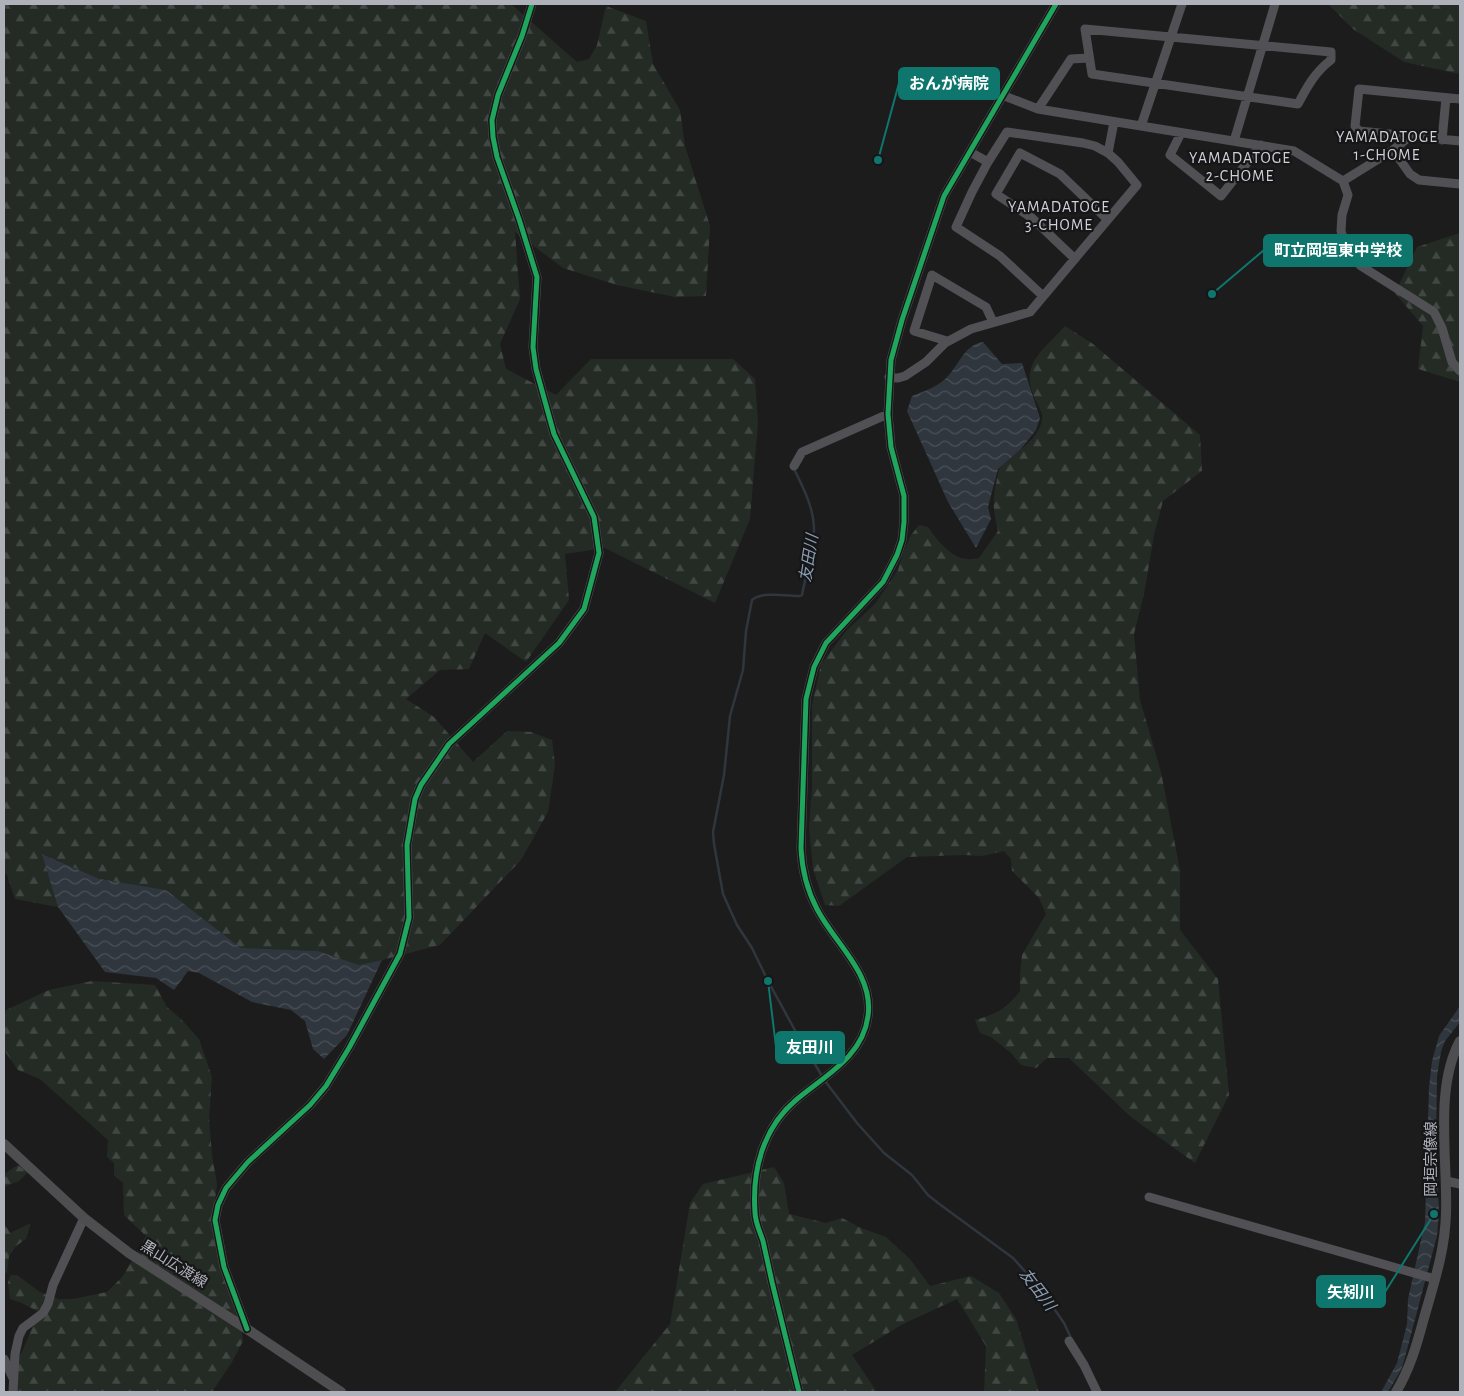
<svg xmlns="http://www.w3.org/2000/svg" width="1464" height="1396" font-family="'Alegreya Sans','Noto Sans JP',sans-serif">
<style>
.forest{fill:url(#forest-firs)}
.water{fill:url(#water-waves)}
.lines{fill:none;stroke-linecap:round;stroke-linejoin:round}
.stream{stroke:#30363d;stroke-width:2.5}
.minor{stroke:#515155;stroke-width:9}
.major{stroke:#4e4e51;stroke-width:10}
.cycleway-casing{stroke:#161618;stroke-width:8}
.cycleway{stroke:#20a55d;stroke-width:5}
.labels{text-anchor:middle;stroke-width:4.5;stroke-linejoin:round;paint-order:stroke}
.street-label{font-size:15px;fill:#afb2bb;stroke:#161618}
.neighbourhood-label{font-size:16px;letter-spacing:1px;fill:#d0d1d7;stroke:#161618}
.water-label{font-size:16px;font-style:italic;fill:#8a9eb2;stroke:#161618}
.leader{fill:none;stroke:#0f766e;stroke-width:2}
.callout-dot{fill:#0f766e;stroke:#161618;stroke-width:2}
.callout{fill:#0f766e;stroke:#0f766e;stroke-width:2}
.callout-label{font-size:16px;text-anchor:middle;font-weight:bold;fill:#fff}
</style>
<defs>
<pattern id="forest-firs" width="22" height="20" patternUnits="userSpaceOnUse" patternTransform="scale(1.25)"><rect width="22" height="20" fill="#242b25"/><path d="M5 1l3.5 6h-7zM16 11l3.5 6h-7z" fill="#414743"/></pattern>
<pattern id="water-waves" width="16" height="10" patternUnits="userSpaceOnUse" patternTransform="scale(1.25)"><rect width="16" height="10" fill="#30363d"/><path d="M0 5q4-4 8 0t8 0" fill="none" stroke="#4b5157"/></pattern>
</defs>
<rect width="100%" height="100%" fill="#1c1c1c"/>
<path class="forest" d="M4,4H511L577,62L589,59L597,45L606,6L646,21L653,64L680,110L685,146L710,226L706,296L675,297L617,285L563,268L515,232L520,299L500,344L506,369L556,395L591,359H733L755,379L758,423L750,519L715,603L605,548L565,554L569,600L526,662L485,633L469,669L440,670L406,699L434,717L473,762L507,731L531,732L552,740L555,765L548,812L521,860L440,945L382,960L359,965L318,951L241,948L166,890L100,879L43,854L58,907L15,899L7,875L4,872Z
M1328,4H1460V74L1404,62L1353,29Z
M1460,233V382L1418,369L1423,326L1395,293L1417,247Z
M1065,326L1093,344L1200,435L1202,471L1163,501L1154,535L1144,594L1134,634L1140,700L1161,772L1180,870V930L1218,979L1229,1095L1195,1163L1131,1117L1069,1058H1047L1036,1068L1021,1065L1011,1053L991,1037L980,1033L975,1020C997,1014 1006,1009 1020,991V975L1022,955L1046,914L1039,898L1012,871L1011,859L1004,851L982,856L964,855L907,857L839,906L825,905L813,869L809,828L812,787V705L821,664L847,630L875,604L898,570L904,550L911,535L919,525L928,527C936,539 952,559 967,559C971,560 976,558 979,558L998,531C993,511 992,499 997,479C998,476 998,471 1000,468C1012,453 1034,445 1041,424C1044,415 1041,411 1037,403C1017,365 1042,352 1065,326Z
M92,981L155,985L167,1007L181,1019L199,1039L212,1077L209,1117L212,1155L217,1184L215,1201L217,1222L215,1246L221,1267L240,1317L243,1341L232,1362L212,1392H14L8,1366L22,1352L39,1312L22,1303L10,1299L8,1282L11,1275H17L40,1292L58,1299H73L107,1292L123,1276L146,1236L124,1215L123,1183L114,1175V1163L107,1157L108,1140L40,1079L18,1070L4,1050V1019L6,1010L49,990Z
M18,1165L28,1172L19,1181L4,1187V1174Z
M774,1167L784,1183L789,1214L826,1223L842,1218L861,1228L886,1237L910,1259L930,1286L971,1276L999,1293L1016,1319L1039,1392H984L986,1346L957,1299L903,1324L852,1355L877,1392H615L670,1324L690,1203L703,1184Z
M4,1223L10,1233L31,1223L26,1239L16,1246L9,1256L7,1272L4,1274Z"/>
<path class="water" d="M983,342L1002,364L1022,363L1040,418L1036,430L1021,449L998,469L988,507L991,519L976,548L948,502L907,411L912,396C922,392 935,388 944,380C959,367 963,345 983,342Z
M42,854L100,879L166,890L241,948L318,951L359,965L382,960L347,1035L324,1059L313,1049L305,1021L291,1010L252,1002L199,973L188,971L174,990L156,978L105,972L58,907Z
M1460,1006V1022L1445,1041L1441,1052L1437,1076L1436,1145L1439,1212L1437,1236L1404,1361L1401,1370L1388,1392H1381L1397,1363L1407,1324L1408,1299L1425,1222L1429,1087L1432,1061L1439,1036Z"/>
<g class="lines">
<path class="stream" d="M795,471C804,489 814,509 814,530C813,551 806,574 802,595L800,596C788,596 761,591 752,600L746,631L743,670L730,716L724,775L713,832L714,844L723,894L737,925L752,948L768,981L797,1034L822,1076
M825,1081L857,1123L884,1153L912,1175L928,1195L938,1203L1013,1258L1039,1287L1064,1323L1072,1340"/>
<path class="minor" d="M1182,4L1141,126L1294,151L1343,181L1348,195L1342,215L1341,231L1348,253L1361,266L1434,312L1442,328L1452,362L1460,371
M1085,29L1331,52V60C1315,72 1307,87 1298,104L1092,74Z
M1002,95L1038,109L1141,126
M1460,99L1359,89L1355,126L1359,131L1460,141
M1038,109L1071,59L1089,58
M1181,133L1170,155L1221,196L1261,145
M1442,140L1446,98
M1234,141L1275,4
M1393,150L1410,174L1419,180L1460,184
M970,152L988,162L972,192L956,227L1000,256L1043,296
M988,162L1007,132L1083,143L1095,146L1108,153
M1343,181L1393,150L1409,137
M1075,259L1032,218L996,194L1020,153L1060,174L1107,219
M947,341L914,331L932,275L986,307L993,322
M889,377L898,378L905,376L926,362L945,343L971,329L1030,312L1137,185L1118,162L1108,153L1114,122
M794,466L802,452L888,414
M1446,1181L1460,1184
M1149,1197L1435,1279
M247,1329L224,1267L215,1220L218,1205L226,1188L248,1162L310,1105L326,1086L349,1048L400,954L409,918L407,845L415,799L421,785L449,744L559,643L584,609L599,553L594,517L554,434L536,369L533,347L537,277L519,219L497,157L493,137L492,120L498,95L522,36L532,4
M1069,1341L1084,1365L1097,1392
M4,1359L13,1378
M13,1392L15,1354L19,1336L23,1328L43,1313L48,1304L53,1285L84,1218
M799,1392C790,1355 781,1319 772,1282C769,1268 766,1255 763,1241C760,1232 755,1222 755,1212C752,1170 763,1128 796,1100C824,1076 863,1057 868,1016C874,974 835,944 817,909C807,890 802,870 801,848L806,699L814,667L826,643L883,582L897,555L902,540L904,522V496L891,447L888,414L891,360L902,320L944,196L1056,4"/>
<path class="major" d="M4,1144L84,1218L129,1253L247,1329L341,1392
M1396,1392C1410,1369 1417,1344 1424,1318C1434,1283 1445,1250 1446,1214C1448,1161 1434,1088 1460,1041"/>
<g class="cycleway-casing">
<path id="cycleway" d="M247,1329L224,1267L215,1220L218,1205L226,1188L248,1162L310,1105L326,1086L349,1048L400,954L409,918L407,845L415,799L421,785L449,744L559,643L584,609L599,553L594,517L554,434L536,369L533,347L537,277L519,219L497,157L493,137L492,120L498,95L522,36L532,4
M799,1392C790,1355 781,1319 772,1282C769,1268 766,1255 763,1241C760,1232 755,1222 755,1212C752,1170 763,1128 796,1100C824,1076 863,1057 868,1016C874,974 835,944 817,909C807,890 802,870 801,848L806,699L814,667L826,643L883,582L897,555L902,540L904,522V496L891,447L888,414L891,360L902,320L944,196L1056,4"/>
</g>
<use href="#cycleway" class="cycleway"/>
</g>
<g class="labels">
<g class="street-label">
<text transform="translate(1431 1159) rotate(-90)" y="5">岡垣宗像線</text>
<text transform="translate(174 1264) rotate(32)" y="5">黒山広渡線</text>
</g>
<g class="neighbourhood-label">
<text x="1387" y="142">YAMADATOGE<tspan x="1387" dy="18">1-CHOME</tspan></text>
<text x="1240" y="163">YAMADATOGE<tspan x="1240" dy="18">2-CHOME</tspan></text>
<text x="1059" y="212">YAMADATOGE<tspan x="1059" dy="18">3-CHOME</tspan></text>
</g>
<g class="water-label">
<text transform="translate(808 558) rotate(-81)" y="6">友田川</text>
<text transform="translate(1038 1289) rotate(53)" y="6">友田川</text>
</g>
</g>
<path class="leader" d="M878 160L899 83M1212 294L1264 250M768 981L776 1047M1434 1214L1385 1292"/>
<g class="callout-dot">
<circle cx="878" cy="160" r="5"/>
<circle cx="1212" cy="294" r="5"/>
<circle cx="768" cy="981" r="5"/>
<circle cx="1434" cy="1214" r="5"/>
</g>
<g class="callout">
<rect x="899" y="68" width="100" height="31" rx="5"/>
<rect x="1264" y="235" width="148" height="31" rx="5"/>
<rect x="776" y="1032" width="68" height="31" rx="5"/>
<rect x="1317" y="1276" width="68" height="31" rx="5"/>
</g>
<g class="callout-label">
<text x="949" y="89">おんが病院</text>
<text x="1338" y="256">町立岡垣東中学校</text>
<text x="810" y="1053">友田川</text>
<text x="1351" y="1298">矢矧川</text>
</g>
<rect width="1464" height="1396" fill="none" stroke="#afb2bb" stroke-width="10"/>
</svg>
